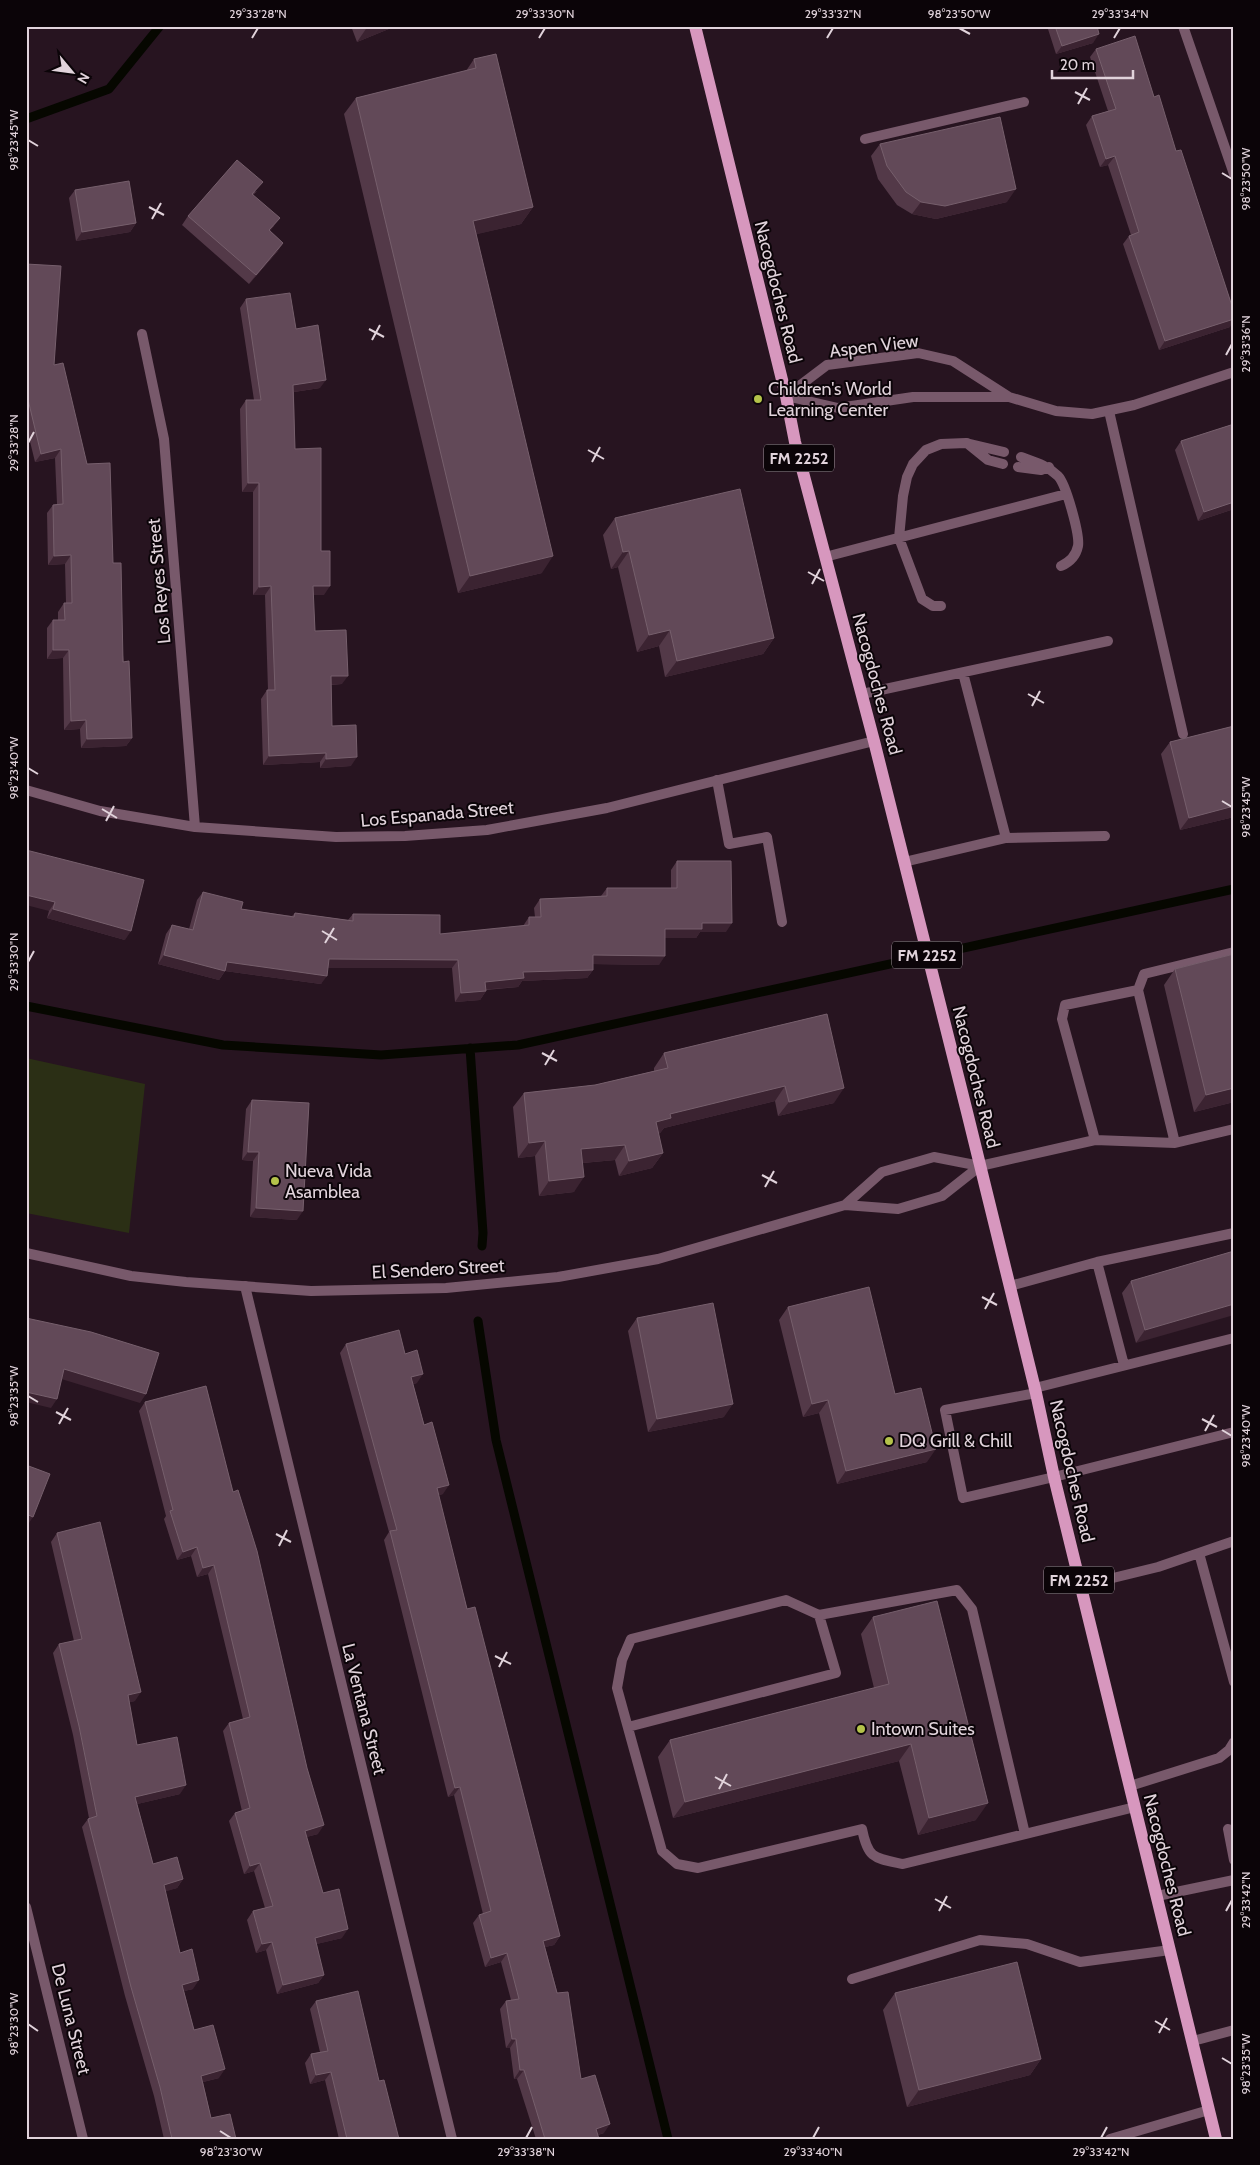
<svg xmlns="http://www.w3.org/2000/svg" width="1260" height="2165" font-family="Cabin,sans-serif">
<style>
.green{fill:#2b2f15}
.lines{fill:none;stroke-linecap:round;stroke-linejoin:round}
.stream{stroke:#060700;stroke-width:9}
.service{stroke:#78596b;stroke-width:10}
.minor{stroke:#78596b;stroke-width:10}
.tertiary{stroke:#78596b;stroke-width:10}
.primary{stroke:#d797be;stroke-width:12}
.wall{fill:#533948}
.shaded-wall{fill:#3b2331}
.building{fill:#624958;stroke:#765f6c}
.ticks{fill:none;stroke:#e1d3db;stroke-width:2}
.poi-dot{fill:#b4c24a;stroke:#0b0408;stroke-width:2}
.labels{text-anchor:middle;stroke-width:4;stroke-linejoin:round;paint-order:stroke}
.shield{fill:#0b0408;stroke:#a1959c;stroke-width:1}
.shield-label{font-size:16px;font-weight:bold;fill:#e1d3db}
.street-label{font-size:18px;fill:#e1d3db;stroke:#0b0408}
.poi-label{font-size:18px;fill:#e1d3db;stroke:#0b0408;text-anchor:start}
.neatline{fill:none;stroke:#e1d3db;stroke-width:2}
.ticks-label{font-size:12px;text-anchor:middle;fill:#e1d3db}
</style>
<rect width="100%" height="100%" fill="#271420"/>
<path class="green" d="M26,1058L145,1084L129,1233L26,1213Z"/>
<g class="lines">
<path class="stream" d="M26,119L109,89L160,26
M26,1006L223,1045L381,1055L518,1045L1234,889
M470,1048L483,1233L482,1246
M478,1321L496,1440L668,2139"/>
<path class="service" d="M865,139L1024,102
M1109,411L1183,734
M967,443L988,460L1003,464
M1021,457C1035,462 1047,465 1058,476C1066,484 1080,535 1078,546C1076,556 1070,562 1061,566
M1018,467L1041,470L1049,467
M825,557L1066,494
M941,606H933L922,599L899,538L903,496L907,477L913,464L926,450L941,444L966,443L1004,452
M862,694L1108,641
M717,780L729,844L767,837L782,922
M1006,838L1105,836
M904,862L1006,838L963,673
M1138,990L1175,1143
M1095,1140L1175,1143L1234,1129
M980,1166L1095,1140L1062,1019L1065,1005L1138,990L1144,974L1234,952
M1097,1262L1124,1365
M1010,1286L1097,1262L1234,1233
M1035,1388L1234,1338
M1036,1393L945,1410L963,1498L1054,1477
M1199,1553L1234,1541
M1080,1586L1158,1567L1199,1553L1234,1682
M628,1727L836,1673L819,1615
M1130,1786L1219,1758L1229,1750L1234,1742
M1228,1829L1234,1860
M1025,1834L972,1609L957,1590L819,1615L786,1600L631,1639L622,1660L617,1688L662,1851L677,1864L698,1868L862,1829C868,1859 874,1858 903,1864L1135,1807
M1157,1896L1234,1880
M852,1979L980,1940L1027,1944L1080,1962L1170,1950
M1193,2041L1234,2030
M1110,2139L1209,2110"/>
<path class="minor" d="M1183,26L1234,174
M142,334L164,439L195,827
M786,396L838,408L913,397H1009L1056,411L1092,414L1134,405L1234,372
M786,396L827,365L918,353L953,361L1009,397
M26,790L100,811L195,827L336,837L405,836L487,830L607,808L874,741
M245,1286L452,2139
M1054,1477L1234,1432
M26,1907L83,2139"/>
<path class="tertiary" d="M845,1205L882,1172L934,1157L980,1166
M26,1253L131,1276L186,1282L311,1291L446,1288L558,1277L658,1259L845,1205L898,1209L942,1196L980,1166"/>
<path class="primary" d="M695,26L786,396L795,442L874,741L967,1112L1036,1393L1054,1477L1216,2139"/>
</g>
<path class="wall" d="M351,26H396L357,42Z
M1047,26H1097L1093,43L1056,54Z
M1096,49L1154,97L1230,327L1159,350L1123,244L1129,236L1131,235L1108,165L1100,167L1086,125L1092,116L1108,111L1090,57Z
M474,59L533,207L521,224L476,234L542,573L458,593L344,114L356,98L466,71Z
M880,144L1007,202L936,219L912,214L897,205L878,179L871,156Z
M75,190L136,223L130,232L76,241L69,198Z
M257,191L253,195L274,226L270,231L283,243L277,252L249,284L182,225L188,216Z
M26,264L54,365L87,464L113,563L132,738L126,746L81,748L80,729L64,730L63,658L47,659V628L53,620H58V612L64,603H66L65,564L48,565L47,513L53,505L57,504L55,458L35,462L26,425Z
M246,299L296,329L320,388L294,392L295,449L321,551L324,595H313L315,631L342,684L331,685L332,726L351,766L320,768V762L263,765L261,699L267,690H268L265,595H253V492H242L240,409L246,400H254L240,308Z
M1234,424V509L1198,521L1175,450L1181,441Z
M615,518L774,638L763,654L665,677L659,646L637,652L618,567L611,569L603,535Z
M1234,726V817L1180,830L1161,754L1170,742Z
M26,850L125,940L47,918L49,911Z
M677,861L726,932H700L696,938H665L659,965L593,964V970L587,978L522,981L518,987L486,990V991L480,1000L455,1002L452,968H328L321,984L225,971L219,980L158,964L166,934L172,925L189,929L197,900L203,892L241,909L292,916L295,913L348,920L353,914L440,934L523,926L529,917H535L534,908L540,899L601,896L607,888H671V870Z
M1234,954V1102L1194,1112L1164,985L1175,969Z
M827,1014L834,1103L778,1116L775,1101L664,1128L660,1133L658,1134L663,1153L652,1168L619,1176L615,1160L583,1163L574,1192L539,1196L535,1156L518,1158L513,1107L524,1093L595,1085L654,1071V1068L664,1053Z
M252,1100L297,1220L250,1217L253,1161L242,1160L246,1109Z
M1234,1251L1136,1343L1122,1293L1131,1281Z
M788,1307L895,1394L927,1462L837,1484L819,1413L803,1417L779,1320Z
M637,1318L724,1417L648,1432L628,1331Z
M346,1344L405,1354L417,1383L413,1384L443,1494L438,1495L467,1609L560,1936L554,1945L545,1947L581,2079L604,2133L598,2135L599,2139H536L517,2079H514L510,2048H506L500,2009L506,2001L511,2000L501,1962L485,1967L473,1923L479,1915L483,1914L454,1795L448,1797L384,1540L389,1532L340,1353Z
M206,1386L318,1834L306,1837L323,1893L342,1938L316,1944L324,1975L318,1983L277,1994L266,1950L256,1953L247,1920L253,1911L265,1908L254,1871L244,1874L229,1821L235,1813L242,1811L223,1731L229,1723L243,1719L208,1574L197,1577L191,1556L177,1560L164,1519L166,1516L139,1411L145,1402Z
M57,1533L135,1701L129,1702L137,1745L180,1794L137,1804L153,1864L183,1879L177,1888L165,1891L180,1953L193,1989L184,1991L194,2030L219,2078L203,2082L211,2118L236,2139H164L154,2096L125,1996L82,1827L88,1819L89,1818L73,1735L53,1653L59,1644L74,1641L51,1542Z
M873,1617L976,1820L918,1835L899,1761L673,1818L658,1757L670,1740L874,1688L861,1634Z
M895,1993L1041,2059L1030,2075L907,2107L883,2010Z
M316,2001L379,2081L399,2139H339L325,2080L310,2084L305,2063L311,2054L320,2052L310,2009Z"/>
<path class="shaded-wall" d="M368,26H396L357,42Z
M1099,34L1093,43L1056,54L1062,46Z
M1115,156L1108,165L1100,167L1106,159Z
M1016,189L1007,202L936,219L912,214L921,202Z
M533,207L521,224L461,238L473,221Z
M280,218L274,226L263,239L269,230Z
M136,223L130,232L76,241L82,232Z
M283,243L277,252L249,284L256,275Z
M1234,319V321L1230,327L1159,350L1165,341Z
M326,380L320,388L287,393L293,385Z
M61,449L55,458L35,462L41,454Z
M248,483H259L253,492H242Z
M1234,502V509L1198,521L1204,512Z
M629,551L618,567L611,569L623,552Z
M71,555L65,564L48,565L54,556Z
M553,556L542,573L458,593L470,576Z
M271,586L265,595H253L259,587Z
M313,586H330L324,595H307Z
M670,630L659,646L637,652L649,635Z
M774,638L763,654L665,677L677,661Z
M53,650H69L63,658L47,659Z
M331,676H348L342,684L325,685Z
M86,720L80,729L64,730L71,721Z
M132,738L126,746L81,748L87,739Z
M326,753L320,762L263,765L269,756Z
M357,757L351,766L320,768L326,759Z
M1234,806V817L1180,830L1189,818Z
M26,895L55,902L49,911L26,905Z
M53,909L131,931L125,940L47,918Z
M702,923H732L726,932H700L696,938H659L665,929Z
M164,955L227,962L327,976L321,984L225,971L219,980L158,964Z
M593,955L665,956L659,965L586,964Z
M329,959L458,960L452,968H323Z
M593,970L587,978L522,981L518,987L479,990L485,982L523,972Z
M486,991L480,1000L455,1002L461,993Z
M785,1086L775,1101L664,1128L660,1133L645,1137L656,1122L670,1114Z
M844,1088L834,1103L778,1116L789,1102Z
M1234,1088V1102L1194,1112L1206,1095Z
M545,1141L535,1156L518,1158L529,1143Z
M625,1145L615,1160L571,1164L581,1149Z
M248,1152H259L253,1161L242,1160Z
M663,1153L652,1168L619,1176L629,1161Z
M584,1177L574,1192L539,1196L549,1181Z
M256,1208L303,1211L297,1220L250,1217Z
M1234,1304V1315L1136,1343L1145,1330Z
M64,1369L146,1394L140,1403L58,1378Z
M423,1374L417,1383L405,1386L411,1377Z
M26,1392L57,1399L51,1408L26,1402Z
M828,1400L819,1413L803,1417L812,1404Z
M733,1404L724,1417L648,1432L657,1419Z
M936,1449L927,1462L837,1484L846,1471Z
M449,1485L443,1494L431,1497L437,1488Z
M26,1514L33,1517L27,1526L26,1525Z
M197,1547L191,1556L177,1560L183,1552Z
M214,1565L208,1574L197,1577L203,1568Z
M141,1692L135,1701L122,1704L128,1695Z
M911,1744L899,1761L673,1818L685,1802Z
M186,1785L180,1794L129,1806L135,1797Z
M460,1787L454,1795L448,1797L455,1788Z
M988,1803L976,1820L918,1835L929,1818Z
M324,1825L318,1834L299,1839L305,1831Z
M260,1863L254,1871L244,1874L250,1866Z
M183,1879L177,1888L158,1894L164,1885Z
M348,1929L342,1938L309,1946L315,1938Z
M560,1936L554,1945L537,1949L543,1941Z
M272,1942L266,1950L256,1953L262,1944Z
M507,1953L501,1962L485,1967L491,1958Z
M324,1975L318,1983L277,1994L283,1985Z
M199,1980L193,1989L176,1993L182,1985Z
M512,2039H516L510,2048H506Z
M1041,2059L1030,2075L907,2107L919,2090Z
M225,2069L219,2078L195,2084L201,2076Z
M520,2070H524L517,2079H514Z
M331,2072L325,2080L310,2084L316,2075Z
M610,2124L604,2133L590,2137L596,2129Z"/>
<path class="building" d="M1055,26H1097L1099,34L1062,46Z
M1135,36L1154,97L1159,95L1176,151L1181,150L1234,312V319L1165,341L1129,236L1139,232L1115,156L1106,159L1092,116L1116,109L1096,49Z
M496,54L533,207L473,221L553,556L470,576L356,98L476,68L474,59Z
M1000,117L1016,189L945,206L921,202L906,192L887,166L880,144Z
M237,160L263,182L252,194L280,218L269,230L283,243L256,275L188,216Z
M129,181L136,223L82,232L75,190Z
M26,264L61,266L54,365L63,363L87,464L110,463L113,563H121L123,662L129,661L132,738L87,739L86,720L71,721L69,650H53V620H65L64,603H72L71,555L54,556L53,505L63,504L61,449L41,454L26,391Z
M290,293L296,329L318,325L326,380L293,385L295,449L321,448V551H330V586H313L315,631L346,630L348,676H331L332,726L356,725L357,757L326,759V753L269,756L267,690H275L271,586L259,587V483H248L246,400H261L246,299Z
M1234,424V502L1204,512L1181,441Z
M740,489L774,638L677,661L670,630L649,635L629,551L623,552L615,518Z
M1234,726V806L1189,818L1170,742Z
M26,850L144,880L131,931L53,909L55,902L26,895Z
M677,861H731L732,923H702V929H665V956L593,955V970L523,972L524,978L485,982L486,991L461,993L458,960L329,959L327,976L227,962L225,971L164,955L172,925L193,930L203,892L243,902L241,909L294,917L295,913L353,921V914L440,915V934L529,925V917H541L540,899L607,896V888H677Z
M1234,954V1088L1206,1095L1175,969Z
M827,1014L844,1088L789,1102L785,1086L670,1114L671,1118L656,1122L663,1153L629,1161L625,1145L581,1149L584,1177L549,1181L545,1141L529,1143L524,1093L595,1085L668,1068L664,1053Z
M252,1100L309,1103L303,1211L256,1208L259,1152H248Z
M1234,1251V1304L1145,1330L1131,1281Z
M869,1287L895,1394L921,1388L936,1449L846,1471L828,1400L812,1404L788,1307Z
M713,1303L733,1404L657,1419L637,1318Z
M26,1318L91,1332L159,1353L146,1394L64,1369L57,1399L26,1392Z
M399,1330L405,1354L417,1350L423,1374L411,1377L424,1425L432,1422L449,1485L437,1488L467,1609L475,1607L560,1936L543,1941L557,1993L568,1992L581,2079L595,2075L610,2124L596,2129L599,2139H545L524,2070H520L516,2039H512L506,2001L519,1999L507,1953L491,1958L479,1915L491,1911L460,1787L455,1788L390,1531L397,1530L346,1344Z
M206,1386L233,1492L238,1490L257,1551L307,1768L324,1825L305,1831L323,1893L339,1889L348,1929L315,1938L324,1975L283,1985L272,1942L262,1944L253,1911L273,1906L260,1863L250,1866L235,1813L250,1808L229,1723L250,1717L214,1565L203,1568L197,1547L183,1552L170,1511L173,1510L145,1402Z
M26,1465L50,1474L33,1517L26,1514Z
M100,1522L141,1692L128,1695L137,1745L177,1737L186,1785L135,1797L153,1864L177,1857L183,1879L164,1885L180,1953L192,1949L199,1980L182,1985L194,2030L213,2025L225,2069L201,2076L211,2118L230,2114L236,2139H172L160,2087L131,1987L88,1819L97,1816L79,1726L59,1644L82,1639L57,1533Z
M937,1601L988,1803L929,1818L911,1744L685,1802L670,1740L889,1684L873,1617Z
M1017,1962L1041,2059L919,2090L895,1993Z
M358,1991L379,2081L384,2080L399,2139H347L331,2072L316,2075L311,2054L328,2051L316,2001Z"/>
<path class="ticks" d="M959,28L970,34M252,38L258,28M539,38L545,28M827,38L833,28M1114,38L1120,28M1075,92L1090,100M1078,104L1087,88M28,140L38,146M1222,173L1232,179M149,207L164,215M152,219L161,203M369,329L384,337M372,340L380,325M1226,355L1232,344M28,443L34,432M588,450L604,459M592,462L600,447M808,572L824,581M812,584L820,569M1028,694L1044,703M1032,706L1040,691M28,768L38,774M1222,801L1232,807M102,809L117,818M106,821L114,806M322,931L337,940M325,943L334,928M28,962L34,951M542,1053L557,1061M545,1065L554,1050M762,1175L777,1183M765,1187L774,1171M982,1297L997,1305M985,1309L994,1293M28,1396L38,1402M56,1412L71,1420M1202,1419L1217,1427M59,1424L68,1408M1222,1430L1232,1436M1205,1431L1214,1415M276,1534L291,1542M279,1546L287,1530M495,1656L511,1664M499,1667L507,1652M715,1777L731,1786M719,1789L727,1774M935,1899L951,1908M939,1911L947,1896M1226,1911L1232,1900M1155,2021L1170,2030M28,2024L38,2031M1159,2033L1167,2018M1222,2058L1232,2064M220,2131L231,2138M526,2138L532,2127M813,2138L819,2127M1101,2138L1107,2127"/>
<g class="poi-dot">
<circle cx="758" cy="399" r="5"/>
<circle cx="275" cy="1181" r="5"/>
<circle cx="889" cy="1441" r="5"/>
<circle cx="861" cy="1729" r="5"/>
</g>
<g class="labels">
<g class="shield">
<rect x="764" y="444.5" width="70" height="27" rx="4"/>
<rect x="892" y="941.5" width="70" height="27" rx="4"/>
<rect x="1044" y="1566.5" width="70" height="27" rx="4"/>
</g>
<g class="shield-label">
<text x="799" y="464">FM 2252</text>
<text x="927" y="961">FM 2252</text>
<text x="1079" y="1586">FM 2252</text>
</g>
<g class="street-label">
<text transform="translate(778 292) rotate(76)" y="6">Nacogdoches Road</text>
<text transform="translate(874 346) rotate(-7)" y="6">Aspen View</text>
<text transform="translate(159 581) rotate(-95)" y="6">Los Reyes Street</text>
<text transform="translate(877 684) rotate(75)" y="6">Nacogdoches Road</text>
<text transform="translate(437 814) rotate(-5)" y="6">Los Espanada Street</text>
<text transform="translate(976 1077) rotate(76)" y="6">Nacogdoches Road</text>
<text transform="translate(438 1269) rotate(-3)" y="6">El Sendero Street</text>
<text transform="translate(1072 1471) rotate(77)" y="6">Nacogdoches Road</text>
<text transform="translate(364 1709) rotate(76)" y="6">La Ventana Street</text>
<text transform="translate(1167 1865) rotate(76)" y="6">Nacogdoches Road</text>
<text transform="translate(71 2019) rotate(76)" y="6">De Luna Street</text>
</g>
<g class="poi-label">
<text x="768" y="395">Children's World<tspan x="768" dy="21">Learning Center</tspan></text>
<text x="285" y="1177">Nueva Vida<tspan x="285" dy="21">Asamblea</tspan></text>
<text x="899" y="1447">DQ Grill &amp; Chill</text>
<text x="871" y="1735">Intown Suites</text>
</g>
</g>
<rect width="1260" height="2165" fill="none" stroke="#0b0408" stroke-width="55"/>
<g transform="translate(72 72) rotate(119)" stroke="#0b0408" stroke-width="4" paint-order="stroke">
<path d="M0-4L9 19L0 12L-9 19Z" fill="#e1d3db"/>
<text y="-8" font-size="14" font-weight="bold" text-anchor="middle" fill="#e1d3db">N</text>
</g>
<path d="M1052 70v8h81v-8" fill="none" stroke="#e1d3db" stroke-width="2.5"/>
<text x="1060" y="70" font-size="15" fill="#e1d3db" stroke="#0b0408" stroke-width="4" paint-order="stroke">20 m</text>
<rect x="28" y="28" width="1204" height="2110" class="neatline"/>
<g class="ticks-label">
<text x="258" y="18">29°33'28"N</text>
<text x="545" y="18">29°33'30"N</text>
<text x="833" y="18">29°33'32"N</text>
<text x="959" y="18">98°23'50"W</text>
<text x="1120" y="18">29°33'34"N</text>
<text transform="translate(14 140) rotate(-90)" y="4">98°23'45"W</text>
<text transform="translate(1246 179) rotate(-90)" y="4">98°23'50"W</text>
<text transform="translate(1246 344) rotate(-90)" y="4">29°33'36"N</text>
<text transform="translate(14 443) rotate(-90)" y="4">29°33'28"N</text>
<text transform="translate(14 768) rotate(-90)" y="4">98°23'40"W</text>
<text transform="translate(1246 807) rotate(-90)" y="4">98°23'45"W</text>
<text transform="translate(14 962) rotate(-90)" y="4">29°33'30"N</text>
<text transform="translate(14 1396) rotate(-90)" y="4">98°23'35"W</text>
<text transform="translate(1246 1436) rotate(-90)" y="4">98°23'40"W</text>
<text transform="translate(1246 1900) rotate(-90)" y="4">29°33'42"N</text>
<text transform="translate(14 2024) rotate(-90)" y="4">98°23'30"W</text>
<text transform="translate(1246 2064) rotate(-90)" y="4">98°23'35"W</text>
<text x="231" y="2156">98°23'30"W</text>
<text x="526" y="2156">29°33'38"N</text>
<text x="813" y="2156">29°33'40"N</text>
<text x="1101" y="2156">29°33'42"N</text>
</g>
</svg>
